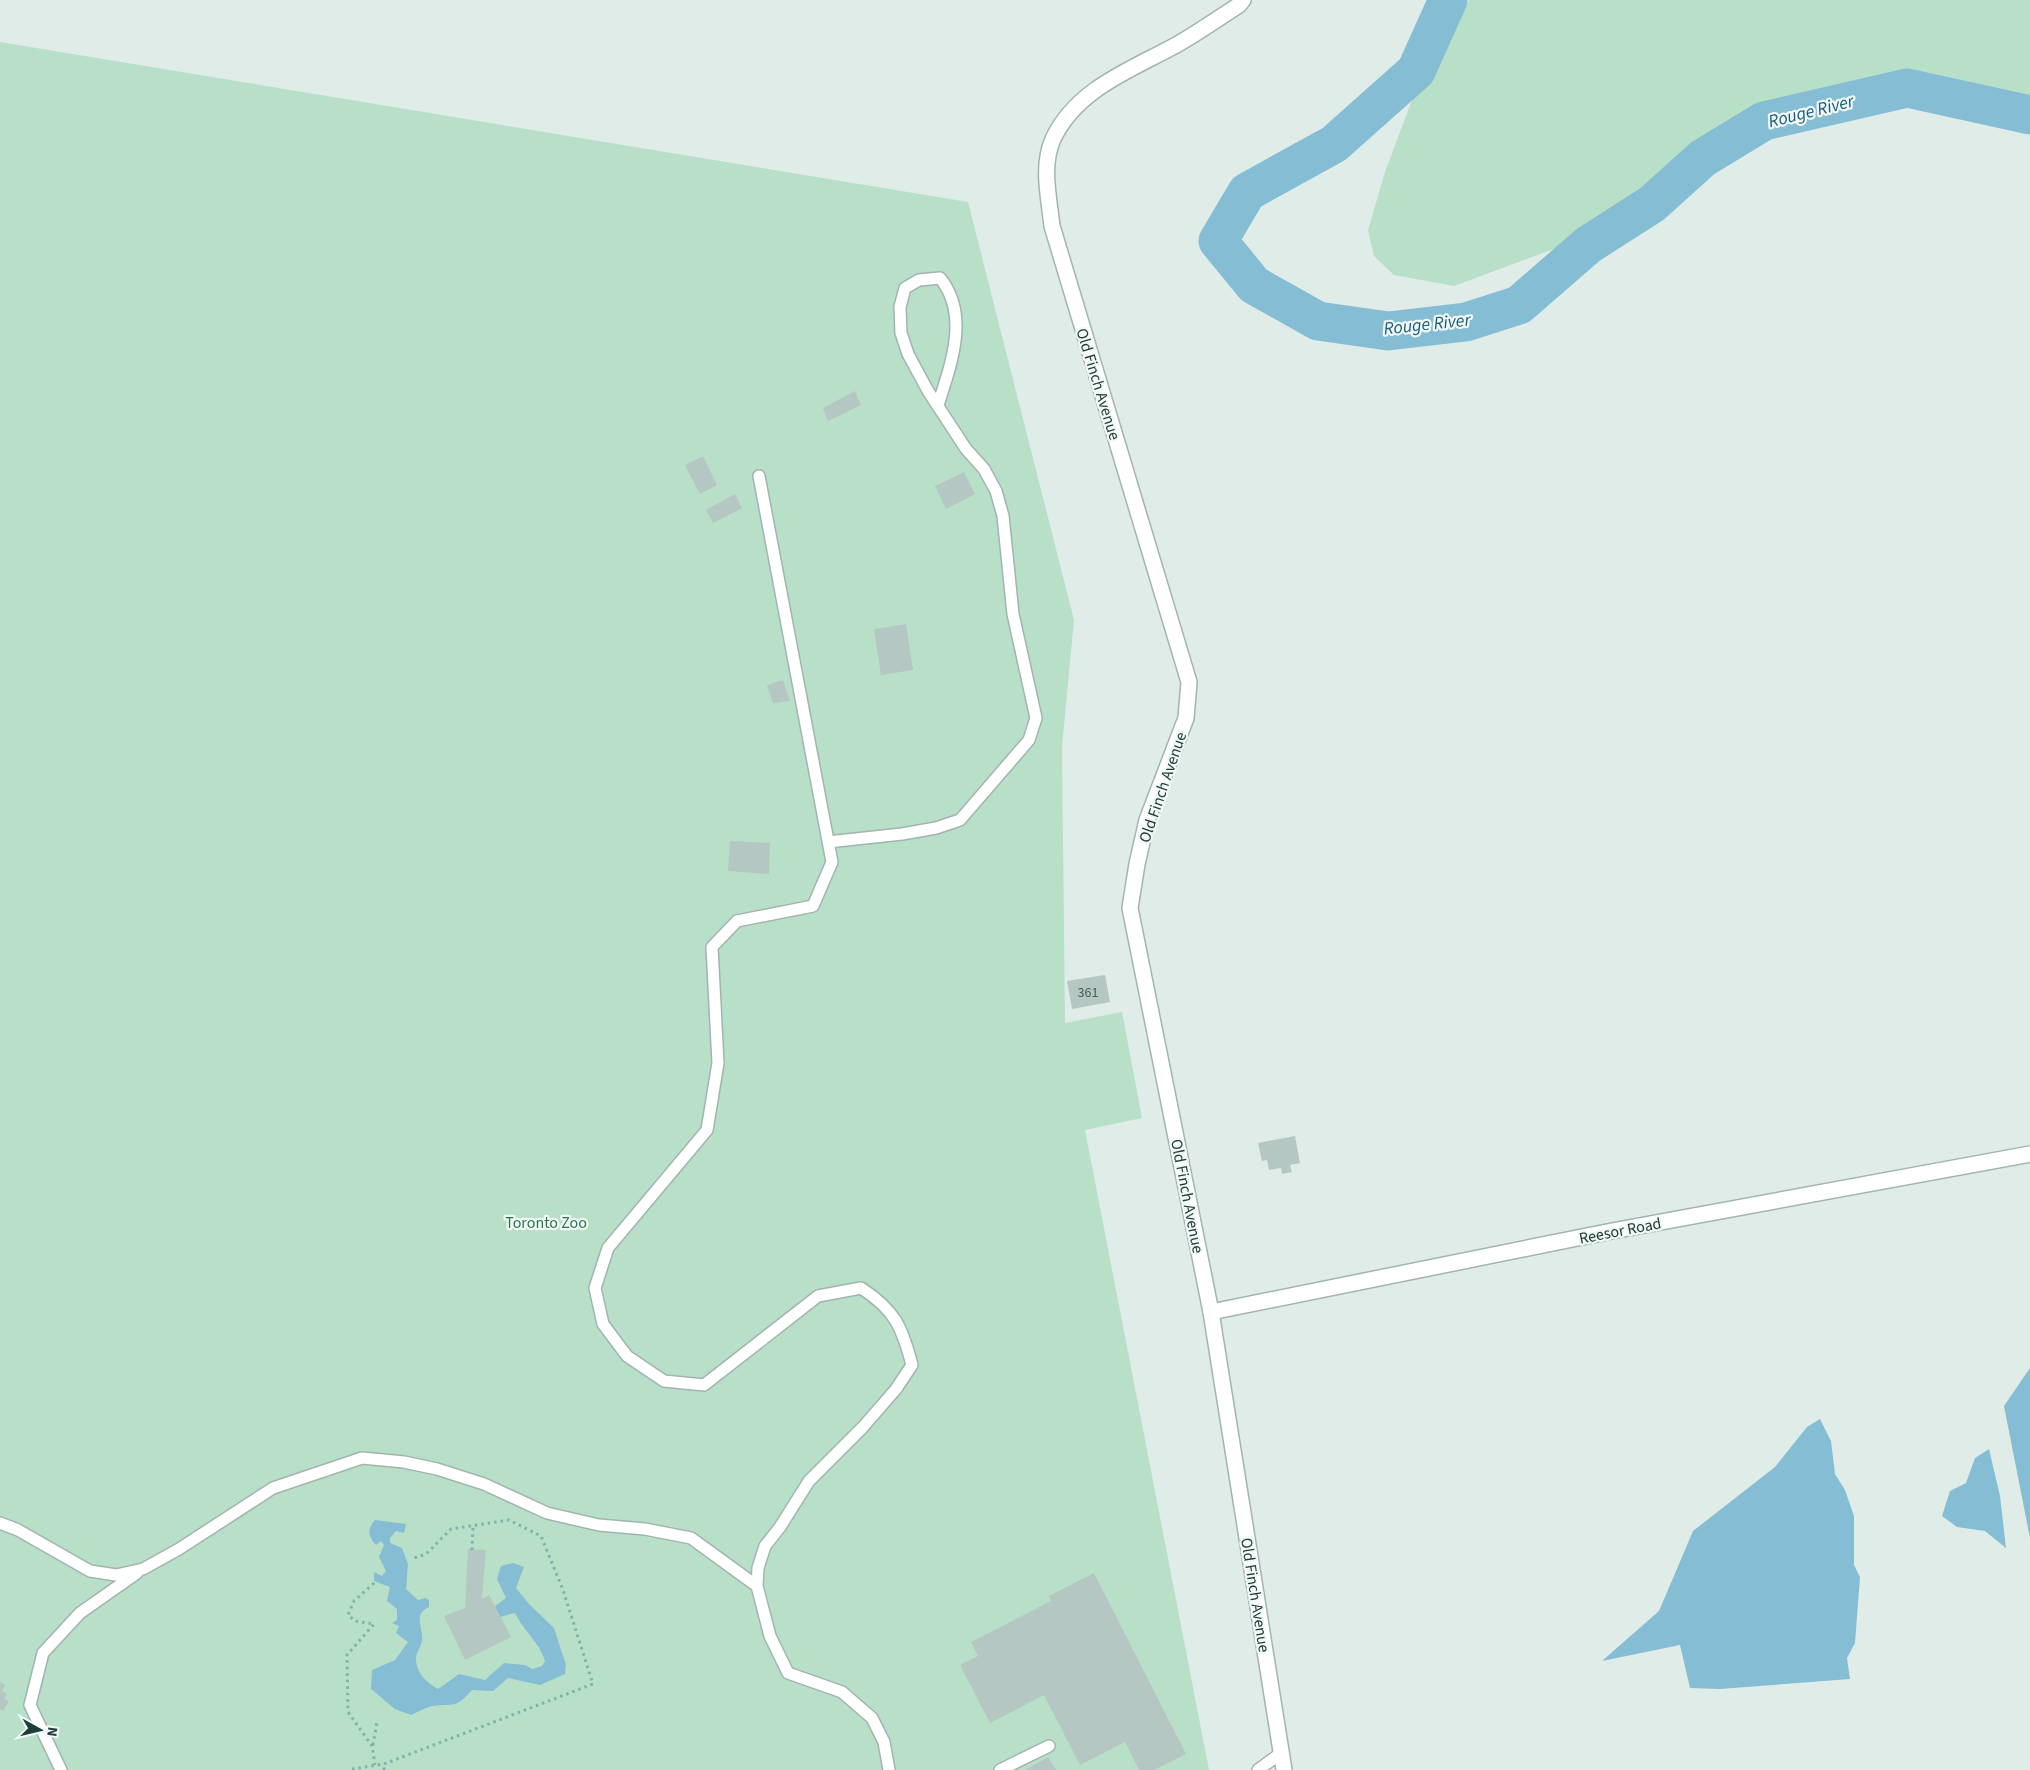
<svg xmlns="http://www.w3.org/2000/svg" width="2030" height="1770" font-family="'Source Sans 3',sans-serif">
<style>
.green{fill:#b8dfc8}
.water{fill:#85bdd5}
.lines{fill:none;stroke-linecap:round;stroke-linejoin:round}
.river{stroke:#85bdd5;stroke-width:39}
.building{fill:#b5c7c2}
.service-casing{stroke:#a3b4b0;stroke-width:14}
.minor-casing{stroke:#a3b4b0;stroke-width:18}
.tertiary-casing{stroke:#a3b4b0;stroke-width:18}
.path{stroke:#7fb2a9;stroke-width:3;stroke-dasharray:2.5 4;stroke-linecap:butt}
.service{stroke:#fff;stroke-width:11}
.minor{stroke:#fff;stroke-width:15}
.tertiary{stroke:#fff;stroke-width:15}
.labels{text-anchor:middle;stroke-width:4.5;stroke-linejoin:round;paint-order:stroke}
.number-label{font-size:14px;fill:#45605c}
.street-label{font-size:16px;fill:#203d3a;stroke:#f1f8f6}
.park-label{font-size:16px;fill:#287751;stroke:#f1f8f6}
.water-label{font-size:18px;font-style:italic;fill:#175d7d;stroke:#f1f8f6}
</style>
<rect width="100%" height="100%" fill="#e0ece8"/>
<path class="green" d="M1469,0H2030V104L1900,77L1784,111L1559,247L1454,286L1394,275L1374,256L1368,230L1385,172L1418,84Z
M0,42L968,202L1074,620L1062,747L1065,1023L1122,1012L1142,1118L1085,1130L1209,1770H0Z"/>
<path class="water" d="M2030,1368V1538L2004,1406Z
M1820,1419L1831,1441L1835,1474L1845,1490L1854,1516V1565L1860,1577L1855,1643L1847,1658L1850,1679L1720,1689L1690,1688L1680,1645L1602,1661L1659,1611L1693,1531L1775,1467L1807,1427Z
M1989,1449L2000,1496L2006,1548L1985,1531L1957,1527L1942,1516L1950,1491L1966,1483L1975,1458Z
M375,1520L406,1524L404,1533L396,1531L390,1538V1543L402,1548L408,1564L406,1589L418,1600L425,1598L429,1600V1607C412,1615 424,1627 422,1641C421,1647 416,1653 416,1659C416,1673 427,1683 438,1689L459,1674L485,1680L504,1663L525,1665L532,1669L542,1666L545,1661C540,1643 523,1630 515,1613L500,1617L495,1606L506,1598L497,1579L501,1566L513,1563L524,1567L516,1588L529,1604L554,1628L566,1665L565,1674L540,1685L508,1678L493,1691L472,1690C455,1709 455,1703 433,1706C426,1707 418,1712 411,1715L395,1709L371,1689L372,1670L395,1660L408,1642L396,1633L399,1626L392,1623L397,1620V1609L387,1601L390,1587L374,1581V1572L382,1576L386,1571L379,1557L384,1545L381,1541L376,1545C368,1536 367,1529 375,1520Z"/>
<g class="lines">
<path class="river" d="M1448,0L1416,71L1334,144L1247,192L1218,241L1254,285L1318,321L1388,331L1466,322L1519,305L1588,245L1652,204L1703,158L1764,121L1907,88L2030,115"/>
</g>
<path class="building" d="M855,391L861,405L828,421L823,408Z
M703,456L717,485L700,494L685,465Z
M964,472L975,494L946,509L935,486Z
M735,494L742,508L713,523L706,510Z
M906,624L913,670L881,675L874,629Z
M783,680L790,701L773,703L767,685Z
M730,841L770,843L769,874L728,871Z
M1105,975L1110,1002L1072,1009L1067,981Z
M1295,1136L1300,1163L1290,1165L1292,1172L1282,1174L1281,1168L1269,1170L1267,1160L1262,1161L1258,1143Z
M468,1549L486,1550L482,1599L489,1595L511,1637L465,1660L444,1616L465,1608Z
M1094,1573L1186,1754L1154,1770H1139L1125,1742L1080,1765L1044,1695L990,1723L960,1665L978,1656L971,1642L1051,1601L1049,1596Z
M0,1682L5,1685L2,1691L7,1694L4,1699L9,1701L3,1711L0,1709Z
M1048,1757L1056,1770H1025Z"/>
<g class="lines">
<g class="service-casing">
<path id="service" d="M828,842L902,834L936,828L960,820L1029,740L1036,718L1013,614L1003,516L996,491L984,469L966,449L928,391L908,354L901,333L900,307L905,288L919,280L940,278C970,315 951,364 938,405
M0,1523L18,1530L90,1571L116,1575L143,1569L179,1549L273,1488L362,1458L404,1462L437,1469L484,1484L547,1513L599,1525L645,1529L691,1538L757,1586L770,1636L788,1673L842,1692L872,1718L884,1742L889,1770
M757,1586L758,1568L765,1546L780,1527L809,1481L863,1427L896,1389L912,1365C902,1327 895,1310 861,1288L818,1296L704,1385L664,1381L627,1356L603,1324L595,1288L608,1248L707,1130L718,1063L712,947L737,921L813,906L832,862L759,476
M61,1770L30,1705L43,1653L80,1613L137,1573
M1000,1770L1049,1746
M1258,1770L1281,1753"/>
</g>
<g class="minor-casing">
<path id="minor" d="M1211,1312L1612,1231L2030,1154"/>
</g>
<g class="tertiary-casing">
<path id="tertiary" d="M1243,0L1239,5C1219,18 1199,32 1178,44C1133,69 1077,88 1053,139C1041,166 1049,198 1052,226L1189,682L1186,718L1147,820L1137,864L1130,908L1211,1312L1284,1770"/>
</g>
<path class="path" d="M472,1550L473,1527
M374,1583L354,1601L348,1615L355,1621L374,1624L347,1655L348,1712L372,1746L375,1765
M373,1745L377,1722
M352,1769L384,1764L593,1684L563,1590L541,1536L509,1520L451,1529L426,1554L414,1558
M384,1770V1764"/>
<use href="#service" class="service"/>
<use href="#minor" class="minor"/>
<use href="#tertiary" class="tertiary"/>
</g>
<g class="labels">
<g class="number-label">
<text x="1088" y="997">361</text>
</g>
<g class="street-label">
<text transform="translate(1099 384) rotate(73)" y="6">Old Finch Avenue</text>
<text transform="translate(1162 787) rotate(-71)" y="6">Old Finch Avenue</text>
<text transform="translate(1188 1196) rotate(79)" y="6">Old Finch Avenue</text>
<text transform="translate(1620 1230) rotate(-11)" y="6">Reesor Road</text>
<text transform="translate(1256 1595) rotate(81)" y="6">Old Finch Avenue</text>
</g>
<g class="park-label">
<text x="546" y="1228">Toronto Zoo</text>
</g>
<g class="water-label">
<text transform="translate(1811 111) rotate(-14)" y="6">Rouge River</text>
<text transform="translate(1427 324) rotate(-6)" y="6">Rouge River</text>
</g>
</g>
<g transform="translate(40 1730) rotate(98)" stroke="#f1f8f6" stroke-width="4" paint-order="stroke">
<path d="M0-4L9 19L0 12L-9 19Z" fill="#203d3a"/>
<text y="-8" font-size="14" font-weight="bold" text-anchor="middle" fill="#203d3a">N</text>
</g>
</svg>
